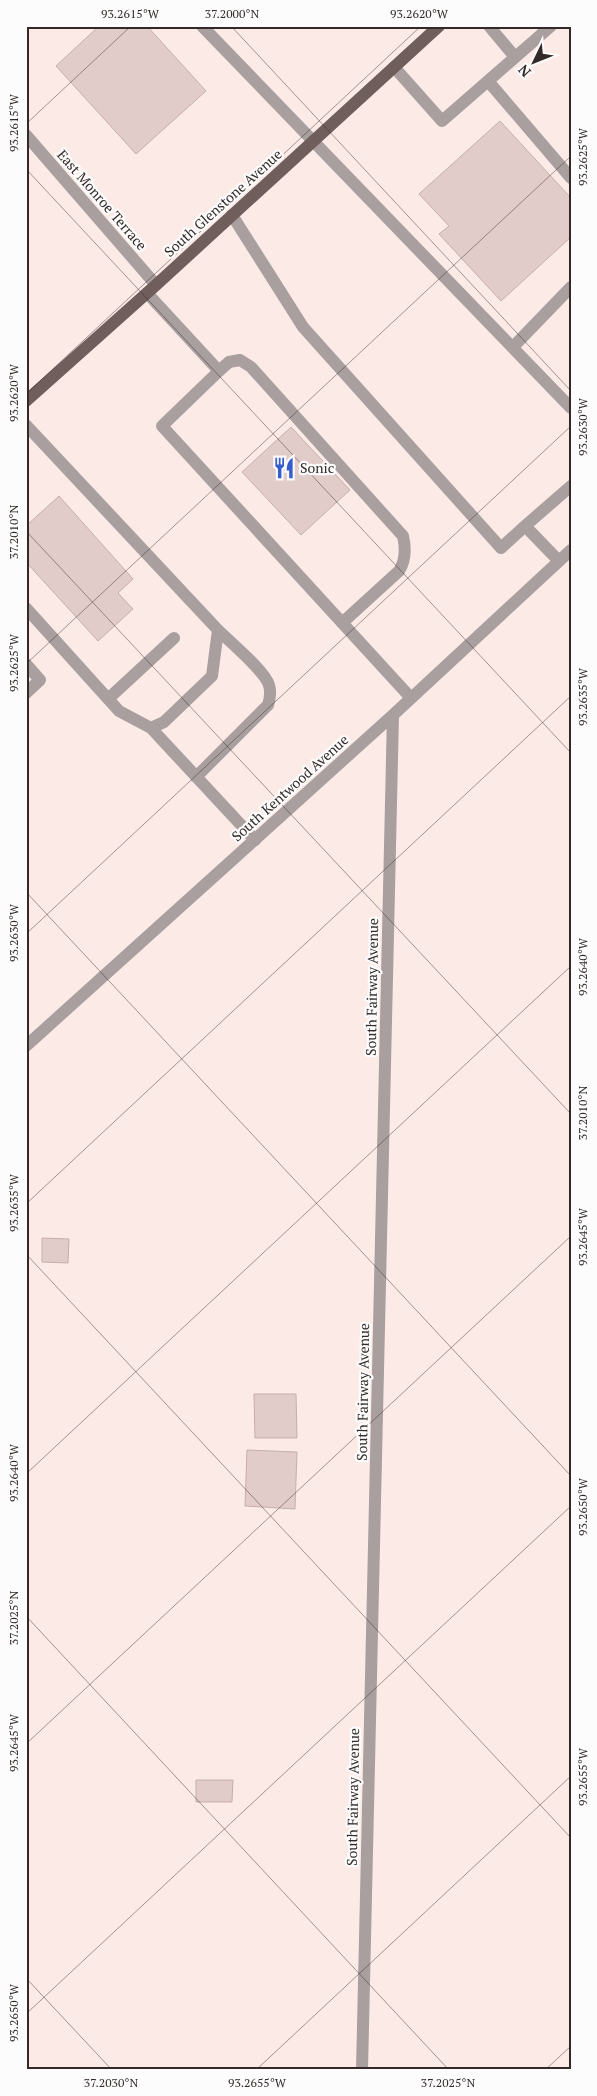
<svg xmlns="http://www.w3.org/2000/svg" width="597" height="2096" font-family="'PT Serif',serif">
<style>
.building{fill:#e2ccc9;stroke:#c5afac}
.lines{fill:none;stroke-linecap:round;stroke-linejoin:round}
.lane{stroke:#a99f9e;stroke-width:12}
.street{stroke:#a99f9e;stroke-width:12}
.primary{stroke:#6f5e5c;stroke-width:12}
.ticks{fill:none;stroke:#322928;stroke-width:1;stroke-opacity:0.45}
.labels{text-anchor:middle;stroke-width:4.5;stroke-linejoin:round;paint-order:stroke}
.street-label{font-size:14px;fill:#322928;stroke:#fcfcfc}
.poi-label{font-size:14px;fill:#322928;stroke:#fcfcfc;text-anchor:start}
.neatline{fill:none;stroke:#322928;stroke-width:2}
.ticks-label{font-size:12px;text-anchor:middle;fill:#322928}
</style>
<rect width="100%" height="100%" fill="#fceae7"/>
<path class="building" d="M99,26H147L206,91L136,154L56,66Z
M500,121L571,198V237L501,301L439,234L449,226L419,194Z
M291,427L350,490L301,535L242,472Z
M59,496L133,579L118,593L133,609L98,641L26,562V526Z
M42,1238L69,1239L68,1263L42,1262Z
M254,1394H296L297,1438H255Z
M247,1450L297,1452L295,1509L245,1506Z
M196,1780H233L232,1802H196Z"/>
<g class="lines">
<path class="lane" d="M202,26L571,408
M489,26L515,57
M394,67L442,121L551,26
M488,81L571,178
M232,215L303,327L501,548L525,526
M147,293L219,371L162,426L411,698
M513,347L571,287
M219,371L229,362L240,360L251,367L403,536C406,549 406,560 399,571L342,623
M26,425L218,630L212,676L164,722L151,728L119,711L26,608
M558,560L525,526L571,486
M26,664L40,680L26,693
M108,699L174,638
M151,728L255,840
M196,777L268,705C270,699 271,692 269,685C265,671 230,642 218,630"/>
<path class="street" d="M26,135L156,285
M26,1046L393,715L571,550
M362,2070L393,715"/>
<path class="primary" d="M26,401L156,285L439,26"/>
</g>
<path class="ticks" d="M231,26L571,391M568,26L571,29M26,124L131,26M26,169L571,753M26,394L421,26M26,531L571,1114M26,664L571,156M26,892L571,1476M26,934L571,426M26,1204L571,696M26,1254L571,1838M26,1474L571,966M26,1616L449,2070M26,1744L571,1236M26,1978L112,2070M26,2014L571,1506M256,2070L571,1776M545,2070L571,2046"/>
<defs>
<g id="restaurant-bare" transform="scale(1.725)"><path d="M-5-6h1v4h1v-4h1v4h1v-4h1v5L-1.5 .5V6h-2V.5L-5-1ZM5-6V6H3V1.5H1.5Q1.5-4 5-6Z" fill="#355dce" stroke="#fcfcfc" stroke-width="2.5" paint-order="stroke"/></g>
</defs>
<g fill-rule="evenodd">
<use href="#restaurant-bare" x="284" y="468"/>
</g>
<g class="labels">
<g class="street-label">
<text transform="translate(102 200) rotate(49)" y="5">East Monroe Terrace</text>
<text transform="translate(223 203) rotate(-42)" y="5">South Glenstone Avenue</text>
<text transform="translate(290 788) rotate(-42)" y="5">South Kentwood Avenue</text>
<text transform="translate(372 987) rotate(-89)" y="5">South Fairway Avenue</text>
<text transform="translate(363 1392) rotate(-89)" y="5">South Fairway Avenue</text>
<text transform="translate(353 1797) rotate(-89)" y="5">South Fairway Avenue</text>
</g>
<g class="poi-label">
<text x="300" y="473">Sonic</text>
</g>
</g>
<rect width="597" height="2096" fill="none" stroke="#fcfcfc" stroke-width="55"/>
<g transform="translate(534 62) rotate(227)" stroke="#fcfcfc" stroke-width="4" paint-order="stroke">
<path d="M0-4L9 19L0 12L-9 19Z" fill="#322928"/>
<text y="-8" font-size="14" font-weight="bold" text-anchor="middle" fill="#322928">N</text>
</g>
<rect x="28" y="28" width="542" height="2040" class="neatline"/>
<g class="ticks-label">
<text x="130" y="18">93.2615°W</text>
<text x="232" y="18">37.2000°N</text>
<text x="419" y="18">93.2620°W</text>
<text transform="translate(14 123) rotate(-90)" y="4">93.2615°W</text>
<text transform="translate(583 157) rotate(-90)" y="4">93.2625°W</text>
<text transform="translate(14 393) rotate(-90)" y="4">93.2620°W</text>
<text transform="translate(583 427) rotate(-90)" y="4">93.2630°W</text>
<text transform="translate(14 532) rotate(-90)" y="4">37.2010°N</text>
<text transform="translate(14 663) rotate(-90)" y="4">93.2625°W</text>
<text transform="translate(583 697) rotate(-90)" y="4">93.2635°W</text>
<text transform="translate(14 933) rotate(-90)" y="4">93.2630°W</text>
<text transform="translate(583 967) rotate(-90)" y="4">93.2640°W</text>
<text transform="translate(583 1113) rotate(-90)" y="4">37.2010°N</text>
<text transform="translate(14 1203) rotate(-90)" y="4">93.2635°W</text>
<text transform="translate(583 1237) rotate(-90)" y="4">93.2645°W</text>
<text transform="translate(14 1473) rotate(-90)" y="4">93.2640°W</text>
<text transform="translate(583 1507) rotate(-90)" y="4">93.2650°W</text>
<text transform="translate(14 1618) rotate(-90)" y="4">37.2025°N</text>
<text transform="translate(14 1743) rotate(-90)" y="4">93.2645°W</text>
<text transform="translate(583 1777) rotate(-90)" y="4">93.2655°W</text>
<text transform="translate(14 2013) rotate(-90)" y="4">93.2650°W</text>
<text x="111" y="2087">37.2030°N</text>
<text x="257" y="2087">93.2655°W</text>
<text x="448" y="2087">37.2025°N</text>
</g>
</svg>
